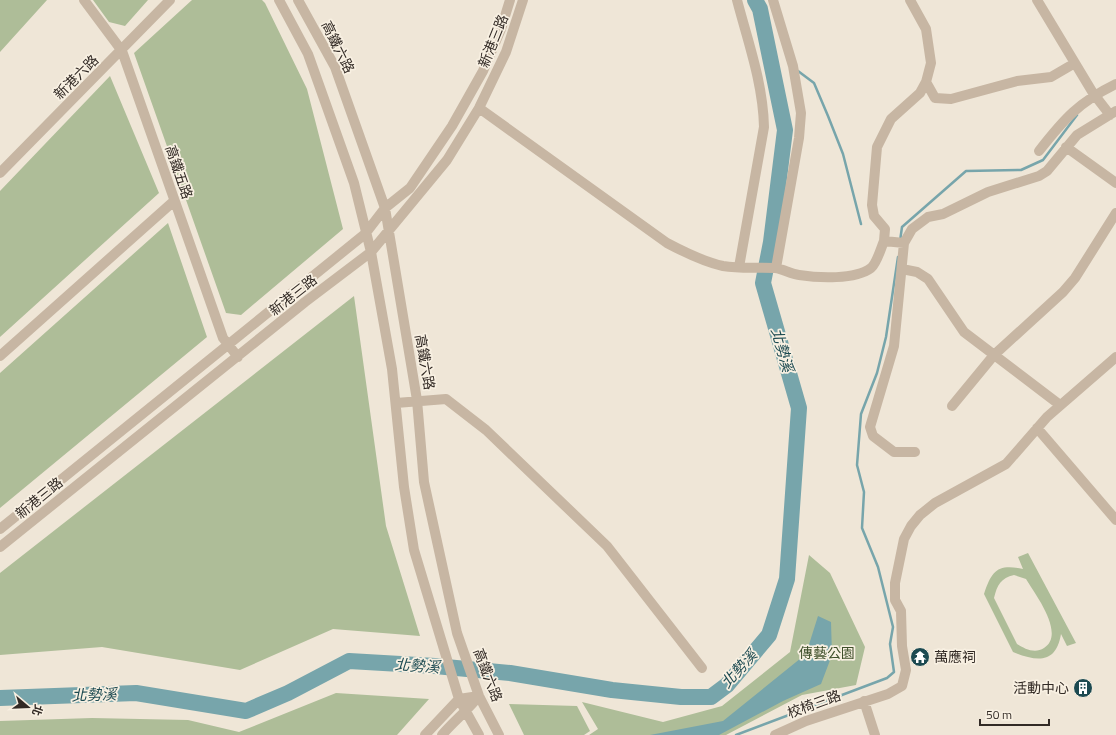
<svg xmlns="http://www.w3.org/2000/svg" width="1116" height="735" font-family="'Titillium Web','Noto Sans TC',sans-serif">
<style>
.green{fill:#aebd98;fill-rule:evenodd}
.water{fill:#77a5ab}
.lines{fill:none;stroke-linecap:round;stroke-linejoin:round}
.stream{stroke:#77a5ab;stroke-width:2.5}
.river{stroke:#77a5ab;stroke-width:16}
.minor{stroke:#c7b6a3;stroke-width:10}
.labels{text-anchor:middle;stroke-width:3.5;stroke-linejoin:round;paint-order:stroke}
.street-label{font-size:14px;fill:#322a25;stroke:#f8f0e2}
.park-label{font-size:14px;fill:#3e4f2a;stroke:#f8f0e2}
.poi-label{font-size:14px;fill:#322a25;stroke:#f8f0e2;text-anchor:start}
.water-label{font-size:15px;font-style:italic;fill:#1c4a51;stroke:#f8f0e2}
</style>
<rect width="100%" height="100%" fill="#efe6d7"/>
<path class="green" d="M0,0H47L0,52Z
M93,0H148L125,26L109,22Z
M192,0H262L265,3L307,89L343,229L241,315L226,313L134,53Z
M110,76L159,193L0,337V191Z
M168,223L207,337L0,508V373Z
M354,296L386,526L420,636L333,629L240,670L102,647L0,655V573Z
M1028,553L1076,643L1067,646L1061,634C1056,665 1036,661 1013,652L984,594C992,570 998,564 1023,569L1018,557ZM1014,575L1026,579C1035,594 1066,634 1044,648C1035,654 1025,649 1017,644L994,598C997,585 1001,578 1014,575Z
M809,555L830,573L865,647L856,685L802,695L726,735H589L598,729L582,702L663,722L722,706L790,652Z
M336,693L429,699L397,735H0V721L92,718L188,720L239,732Z
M509,704L577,706L590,731L584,735H524Z"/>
<path class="water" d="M818,616L831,622L832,655L821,684L783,701L719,735H650L723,721L806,654Z"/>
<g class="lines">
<path class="stream" d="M798,71L814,83L828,116L843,154L861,224
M900,241L902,227L966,171L1021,170L1043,160L1077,115
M736,735L887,678L894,672L890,644L893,627L878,567L862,528L864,492L857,465L861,414L877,373L886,337L898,257"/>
<path class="river" d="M0,698L136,693L246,711L288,693L349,661L435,666L510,673L612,690L681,697H711L727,685L769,635L787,579L799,408L763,283L771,242L785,130L760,9L755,0"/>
<path class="minor" d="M84,0L122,51L223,338L238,357
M279,0L308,54L354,183L371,252L392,369L404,487L414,550L459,699L479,735
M298,0L335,67L385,208L417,400L424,482L457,633L479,696L499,735
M737,0C748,42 763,83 764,127L739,267
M773,0L793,66L801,113L799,138L776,268
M1037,0L1093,93L1110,115
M926,82L935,98L951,99L1017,81L1051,77L1075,63
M479,108L667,243C684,252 704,262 723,266C741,269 758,267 775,268C783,269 791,274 799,275C818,278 855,280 871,268C877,263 881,248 884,241L904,243
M1066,147L1116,183
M1039,151C1064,119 1079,102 1116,84
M0,173L170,0
M884,241L885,229L874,216L872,205L877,147L891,119L920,93L926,82L931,63L926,29L910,0
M902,269L917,272L928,279L964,332L1060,405
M0,356L174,201
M396,403L446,399L486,430L607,546L702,668
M952,406L994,355L1063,292L1075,278L1116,213
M1037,428L1116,520
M915,452H894L873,436L870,427L894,346L904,243L912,229L928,217L943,214L988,192L1039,176L1047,171L1077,135L1116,111
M0,529L365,234L385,208L410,188L452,126L483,71L501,29L510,0
M0,547L305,302L371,252L447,160L479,108L506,52L523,0
M864,701L875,735
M425,735L459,699L479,696
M442,735C454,721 468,710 479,696
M775,735L806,721L888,694L902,686L906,670L902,646L901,611L895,600V583L904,539L911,526L920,515L935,503L1006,464L1047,417L1116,357"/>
</g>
<defs>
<g id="temple-disc" transform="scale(1)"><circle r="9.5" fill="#1c4a51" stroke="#f8f0e2"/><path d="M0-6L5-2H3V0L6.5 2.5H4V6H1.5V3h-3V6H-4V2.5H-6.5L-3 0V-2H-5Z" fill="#fff"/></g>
<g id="building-disc" transform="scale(1)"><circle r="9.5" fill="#1c4a51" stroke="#f8f0e2"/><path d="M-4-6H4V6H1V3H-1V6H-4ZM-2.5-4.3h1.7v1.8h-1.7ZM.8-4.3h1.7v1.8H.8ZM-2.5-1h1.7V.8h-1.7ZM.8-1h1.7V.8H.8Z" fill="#fff"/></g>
</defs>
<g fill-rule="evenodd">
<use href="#temple-disc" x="920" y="657"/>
<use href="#building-disc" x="1083" y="688"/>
</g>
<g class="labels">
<g class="street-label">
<text transform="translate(493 41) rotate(-68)" y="5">新港三路</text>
<text transform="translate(338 47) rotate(64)" y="5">高鐵六路</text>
<text transform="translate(76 77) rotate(-45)" y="5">新港六路</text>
<text transform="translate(179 172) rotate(71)" y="5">高鐵五路</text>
<text transform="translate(293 295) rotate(-38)" y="5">新港三路</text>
<text transform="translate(425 362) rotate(80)" y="5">高鐵六路</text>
<text transform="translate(39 498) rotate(-39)" y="5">新港三路</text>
<text transform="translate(488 675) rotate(69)" y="5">高鐵六路</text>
<text transform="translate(814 704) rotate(-20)" y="5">校椅三路</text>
</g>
<g class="park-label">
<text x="827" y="658">傳藝公園</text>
</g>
<g class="poi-label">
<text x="934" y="662">萬應祠</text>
<text x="1069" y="693" text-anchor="end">活動中心</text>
</g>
<g class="water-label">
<text transform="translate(782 350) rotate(74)" y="5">北勢溪</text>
<text transform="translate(417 666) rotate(4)" y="5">北勢溪</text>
<text transform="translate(739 669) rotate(-48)" y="5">北勢溪</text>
<text transform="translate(94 695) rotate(-2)" y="5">北勢溪</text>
</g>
</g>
<g transform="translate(28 707) rotate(109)" stroke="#f8f0e2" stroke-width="3" paint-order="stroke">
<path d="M0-3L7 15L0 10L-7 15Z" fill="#322a25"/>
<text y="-6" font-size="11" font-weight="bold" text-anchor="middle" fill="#322a25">北</text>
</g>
<path d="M980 719v6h69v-6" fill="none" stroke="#322a25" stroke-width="2"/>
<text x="986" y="719" font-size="12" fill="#322a25" stroke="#f8f0e2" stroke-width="3" paint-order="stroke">50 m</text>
</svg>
